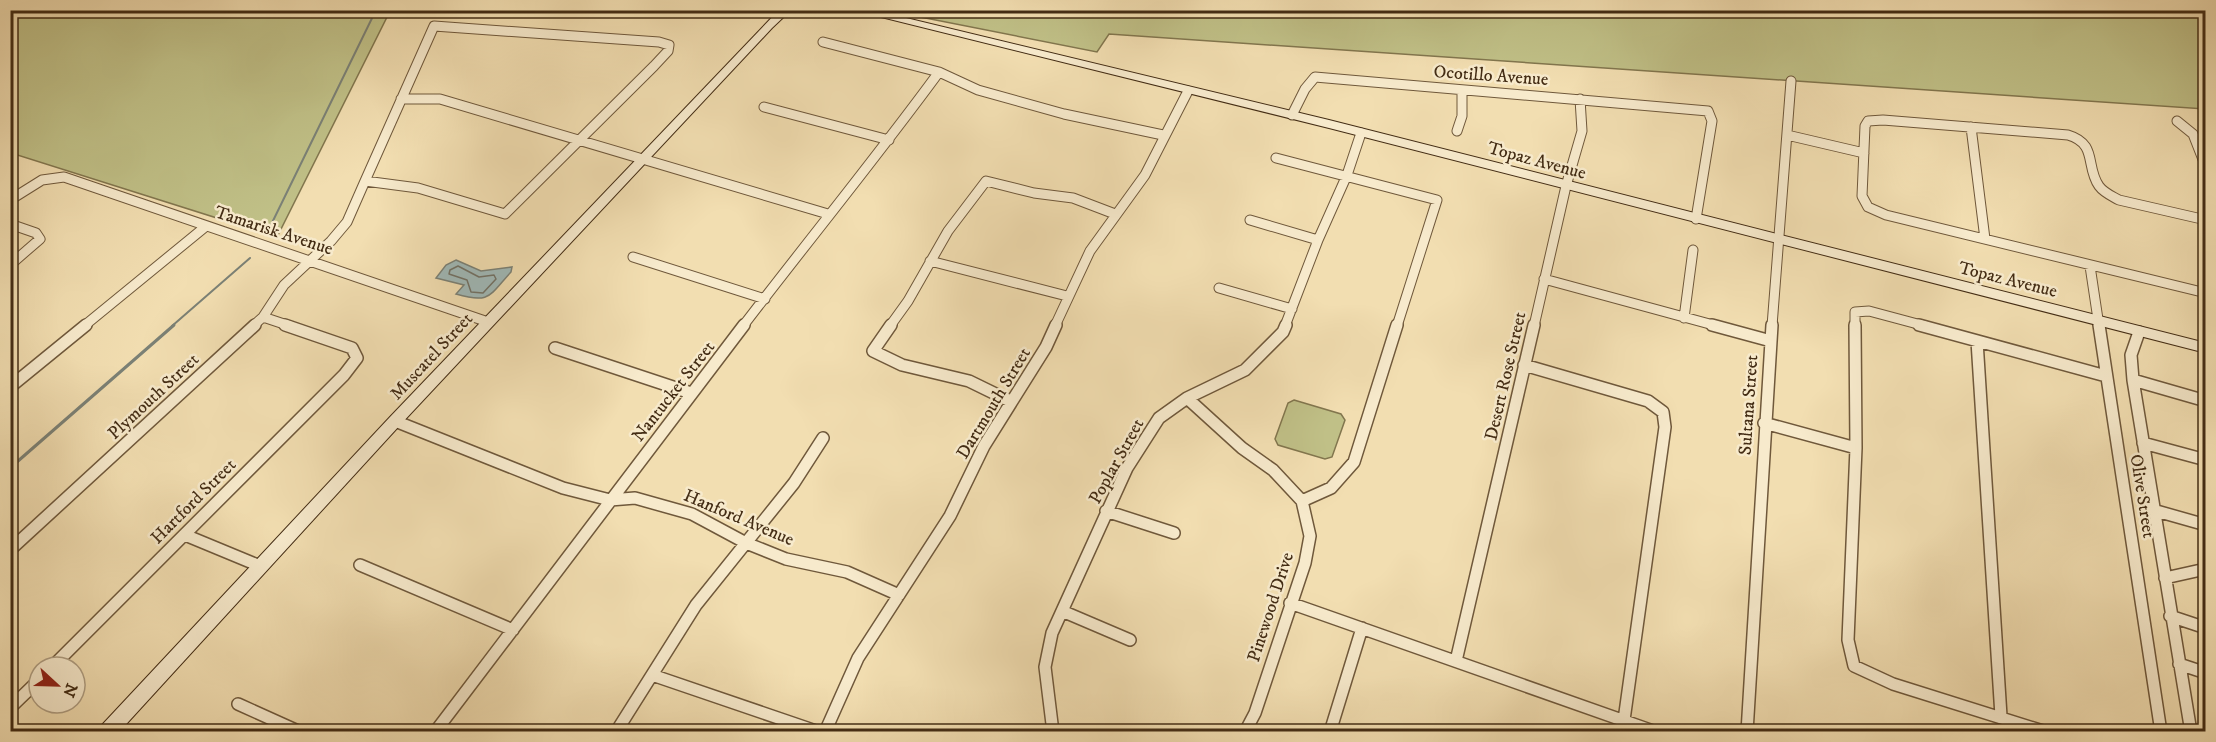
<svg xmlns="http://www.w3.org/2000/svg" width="2216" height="742" font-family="'IM FELL DW Pica',serif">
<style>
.green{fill:#c0c087;stroke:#82764e;stroke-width:1.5}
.water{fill:#a0b9b8;stroke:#7b8176;stroke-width:1.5}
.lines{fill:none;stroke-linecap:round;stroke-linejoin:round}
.shore{stroke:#727266;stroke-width:1.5}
.stream-far1{stroke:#7b8176;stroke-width:2}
.stream{stroke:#7b8176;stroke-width:3}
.street-far1-casing{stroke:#6f583b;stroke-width:11}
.street-casing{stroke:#6f583b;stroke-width:14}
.secondary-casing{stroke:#432c14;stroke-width:2}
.street-far1{stroke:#f7eacc;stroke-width:9}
.street{stroke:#f7eacc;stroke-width:11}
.secondary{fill:#f7eacc;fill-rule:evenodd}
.labels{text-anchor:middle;stroke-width:5;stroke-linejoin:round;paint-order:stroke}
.street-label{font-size:18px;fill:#432c14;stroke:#f7eacc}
</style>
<rect width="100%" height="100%" fill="#f2deb1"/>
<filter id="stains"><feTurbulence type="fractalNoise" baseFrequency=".00333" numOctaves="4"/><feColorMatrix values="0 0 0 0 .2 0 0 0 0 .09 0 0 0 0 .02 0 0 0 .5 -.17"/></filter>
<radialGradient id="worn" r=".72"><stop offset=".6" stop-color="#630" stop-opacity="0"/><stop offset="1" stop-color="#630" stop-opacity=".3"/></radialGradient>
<path class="green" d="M11,10H390V11L277,237L11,153Z
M890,11H2205V109L1109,34L1097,52Z
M1294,400L1341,414L1345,420L1332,457L1325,459L1278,445L1275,439L1288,403Z"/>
<path class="water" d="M456,260L481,271L512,267L511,272C489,296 490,304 456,294L464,285L436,278L446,265Z"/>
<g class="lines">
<path class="shore" d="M458,266L479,277L494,275L496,279L483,293L471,292L467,280L449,274L450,270Z"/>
<path class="stream-far1" d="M268,231L376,10
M172,326L250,258"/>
<path class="stream" d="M10,468L174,325"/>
<g class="street-far1-casing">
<path id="street-far1" d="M434,26L659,42L669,45L668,51L654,66L505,214L418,188L365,181Z
M823,42L939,72L978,90L1064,114L1163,135
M401,99H440L828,214
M764,107L889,140
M1292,115L1305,89L1315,77L1708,111L1712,121L1696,219
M2177,121L2193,134L2206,167
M1971,127L1985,239
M1457,131L1462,116V91
M1787,135L1864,153
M1276,158L1437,200L1397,326
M10,200L42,180L64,177L488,322
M1250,220L1318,240
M2206,220L2119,200C2112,196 2104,193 2099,186C2085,166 2098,144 2068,135L1883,120L1868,121L1865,126L1862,196L1868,207L1886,215L2206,293
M10,224L36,233L40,239L10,265
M633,257L765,299
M930,261L1067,296
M2090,266L2099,326
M1544,279L1717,326
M1219,288L1292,309
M263,317L290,326
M1684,318L1693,250
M84,326L205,227
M253,326L263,317L284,285L331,241L347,222L365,181
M743,326C808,241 876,158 939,72
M890,326L908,301L948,231L986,181L1034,193L1073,198L1115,214
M1055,326L1090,251L1145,175L1188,91
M1285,326L1318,240L1347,175L1361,133
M1534,326L1566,186L1582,131L1580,99
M1772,326L1791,81
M1855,326V312L1869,311L1925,326"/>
</g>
<g class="street-casing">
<path id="street" d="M891,325L873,351L902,365L969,381L1010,401
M1712,325L1771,341
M1855,325L1856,448L1848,640L1854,666L1893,684L2046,732
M1919,325L2106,376
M2099,325L2161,732
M2139,332L2131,355L2133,380L2191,732
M1977,341L2001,716
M555,348L691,393
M1524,365L1648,401L1663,412L1665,427L1624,720
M2133,380L2206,401
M10,387L86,325
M1187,398L1242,448L1273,470L1302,501L1310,536L1305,563L1255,713L1245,732
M395,421L563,488L610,500L635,498L692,514L746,543L786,559L847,572L899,595
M1764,423L1856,448
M2143,443L2206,460
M1302,501L1331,488L1354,462L1397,325
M2153,510L2206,525
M1106,511L1174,533
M185,535L260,566
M10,550L255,325
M360,565L513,630
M2165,578L2201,570L2206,571
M1290,603L1656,732
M1062,611L1130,640
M2170,616L2206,628
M1456,661L1534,325
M2179,664L2206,673
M52,667L344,375L357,358L352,348L285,325
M652,675L819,732
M238,704L300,732
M10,708L39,680
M435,732L744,325
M616,732L696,605L794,483L823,438
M825,732L858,658L950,516L984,446L1046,347L1056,325
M1053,732L1045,667L1052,633L1127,468L1159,418L1187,398L1245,370L1283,332L1286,325
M1330,732L1362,628
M1747,732L1772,325"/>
</g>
<g class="secondary-casing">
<path id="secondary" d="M779,10H791L772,28L400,425L119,732H99L101,726L390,417Z
M853,10H873L1329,120L2206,343V353L1329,128Z"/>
</g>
<use href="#street-far1" class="street-far1"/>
<use href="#street" class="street"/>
<use href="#secondary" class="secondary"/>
</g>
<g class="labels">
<g class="street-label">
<text transform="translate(1491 75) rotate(4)" y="6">Ocotillo Avenue</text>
<text transform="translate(1537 160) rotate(15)" y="6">Topaz Avenue</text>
<text transform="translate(274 230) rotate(18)" y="6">Tamarisk Avenue</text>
<text transform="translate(2008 279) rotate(14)" y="6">Topaz Avenue</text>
<text transform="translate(431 356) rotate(-47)" y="6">Muscatel Street</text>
<text transform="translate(1505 376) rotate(-77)" y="6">Desert Rose Street</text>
<text transform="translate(673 391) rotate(-52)" y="6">Nantucket Street</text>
<text transform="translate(153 396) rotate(-43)" y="6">Plymouth Street</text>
<text transform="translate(993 403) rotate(-59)" y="6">Dartmouth Street</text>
<text transform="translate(1748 405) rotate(-86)" y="6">Sultana Street</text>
<text transform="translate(1116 461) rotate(-61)" y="6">Poplar Street</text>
<text transform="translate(2143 496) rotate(81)" y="6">Olive Street</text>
<text transform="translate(193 501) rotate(-45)" y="6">Hartford Street</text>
<text transform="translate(739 517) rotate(23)" y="6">Hanford Avenue</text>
<text transform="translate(1270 607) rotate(-72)" y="6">Pinewood Drive</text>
</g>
</g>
<rect width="2216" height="742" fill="none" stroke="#f2deb1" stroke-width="36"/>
<rect x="12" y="12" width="2192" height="718" fill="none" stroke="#432c14" stroke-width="3"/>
<rect x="18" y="18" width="2180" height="706" fill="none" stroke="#432c14" stroke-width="1.5"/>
<g transform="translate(57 685) rotate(112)"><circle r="28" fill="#f7eacc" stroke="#af9e82" stroke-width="1.5"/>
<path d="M0-4.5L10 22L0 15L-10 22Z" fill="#8f2418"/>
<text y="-9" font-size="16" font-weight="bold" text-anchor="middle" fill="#432c14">N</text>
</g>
<rect width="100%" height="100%" filter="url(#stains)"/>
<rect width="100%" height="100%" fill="url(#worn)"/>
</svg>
